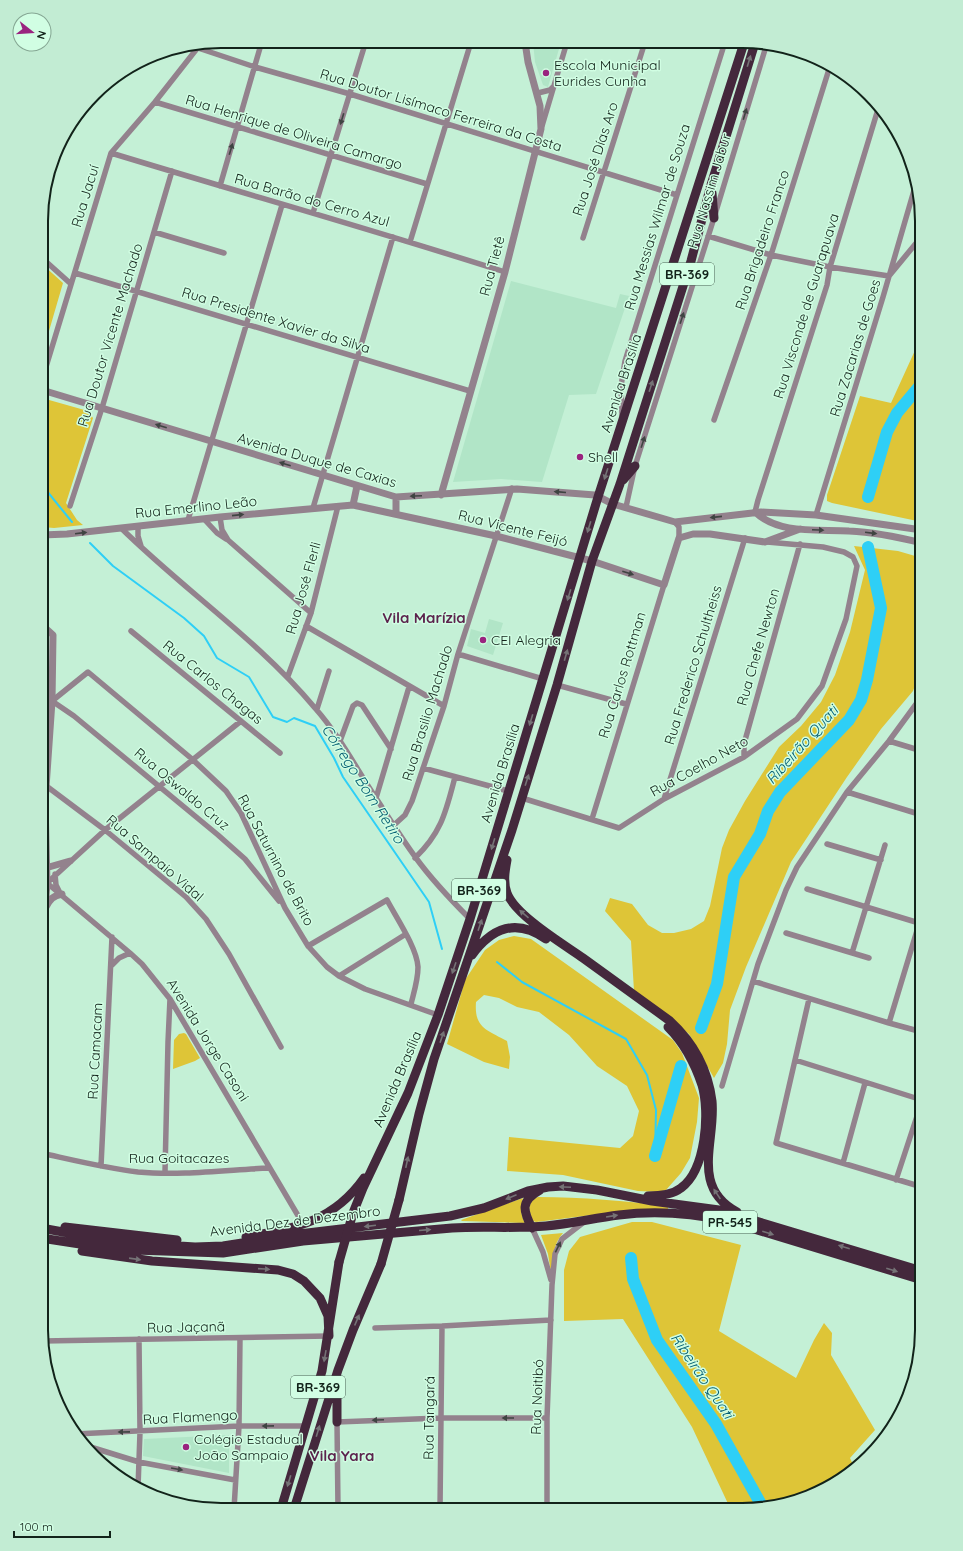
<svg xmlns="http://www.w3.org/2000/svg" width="963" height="1551" font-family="Quicksand,sans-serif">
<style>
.built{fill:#b1e5c7}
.green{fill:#dec537}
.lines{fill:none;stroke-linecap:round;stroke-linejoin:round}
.stream{stroke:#2ecff6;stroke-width:2}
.river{stroke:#2ecff6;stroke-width:12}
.pedestrian{stroke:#93828d;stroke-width:4}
.minor{stroke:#93828d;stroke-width:5.5}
.tertiary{stroke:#93828d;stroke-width:7}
.trunk{stroke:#44283c;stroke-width:9}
.trunk-bridge{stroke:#44283c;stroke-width:9}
.oneway{fill:#757376}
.oneway2{fill:#3f4442}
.poi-dot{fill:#9a237f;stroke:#d1fee3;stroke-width:1.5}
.labels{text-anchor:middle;stroke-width:3;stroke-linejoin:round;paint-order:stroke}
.shield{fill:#d1fee3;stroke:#4b6556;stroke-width:1}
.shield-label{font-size:13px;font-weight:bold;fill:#12231a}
.poi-label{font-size:14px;fill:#12231a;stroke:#d1fee3;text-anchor:start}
.street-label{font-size:14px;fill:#12231a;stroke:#d1fee3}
.neighbourhood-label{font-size:15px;font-weight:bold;fill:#5c234d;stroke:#d1fee3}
.water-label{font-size:15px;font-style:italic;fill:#045e72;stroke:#d1fee3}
.rim{fill:none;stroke:#12231a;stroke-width:2}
</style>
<rect width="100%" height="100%" fill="#c4f0d6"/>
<path class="built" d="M533,42H561L548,87L543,85L535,62Z
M511,281L616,308L620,294L629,296L596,394L569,395L542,482L501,479L453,482Z
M489,619L503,623L493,655L467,646L471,629L485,633Z
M229,1435V1473L143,1456L144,1439Z"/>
<path class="green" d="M42,264L63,283L42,355Z
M922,335V522L832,503L827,501V495L860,396L891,403Z
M42,398L88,411L93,418L66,503L77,520L83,525L54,528L42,527Z
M854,546L898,551L922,558V666L913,691L881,729L847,777L791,862L746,967L730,1010L727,1044L723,1063L714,1078L689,1034L634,991L631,941L605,911L610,898L632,904L648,925L662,933H674L691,929L704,921L710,906L722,848L729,830L745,801L779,747L801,726L821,702L835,675L850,632L865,570Z
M514,936L531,939L673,1040L682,1053L699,1098L697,1122L690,1158L681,1173L666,1190L659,1192L638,1191L563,1175L507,1171L509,1137L620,1148L633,1136L639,1111L627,1086L597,1066L569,1035L539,1012L517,1007L499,998L484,995L476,1002C474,1028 487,1030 507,1041L510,1057L509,1069L484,1062L447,1044L465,980L485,950L499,940Z
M184,1033L186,1034L200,1058L195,1061L173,1069L174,1040L179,1034Z
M538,1197C582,1197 625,1201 668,1206V1210L592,1215L536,1222L533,1221C529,1212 526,1202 538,1197Z
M523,1198C521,1208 520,1215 525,1223L462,1221L461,1220Z
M632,1222H652L741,1245L719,1331L796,1378L814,1340L824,1323L832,1333L831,1355L875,1430L850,1458L855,1469L852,1473L810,1496L742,1510H731L692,1427L623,1319L564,1321V1270L569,1251L580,1237Z
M563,1233C553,1244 553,1258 551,1273L548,1254L541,1235Z"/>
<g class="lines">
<path class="stream" d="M60,142V141
M42,485L72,522
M90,543L113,566L184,618L204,636L217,658L249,677L273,717L287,722L294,718L315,726L334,758L343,777L429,902L442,949
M497,962L522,982L626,1039L647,1075L656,1110L655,1156"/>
<path class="river" d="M868,497L887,432L897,413L922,383
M701,1028L717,984L734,877L760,834L768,811L780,792L849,720L861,700L867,680L881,608L868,547
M655,1156L681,1066
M631,1258L633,1279L657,1340L716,1424L762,1506"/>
<path class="pedestrian" d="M106,84L109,85"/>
<path class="minor" d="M198,48L255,67L350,94L677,195
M538,93L550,90L554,86
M155,102L427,184
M542,126L567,42
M111,153C242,193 374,230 505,272
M220,186L262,41
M313,213L366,41
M154,232L224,253
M708,236L771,255L830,267L889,276L922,236
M583,238L645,42
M410,242L471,42
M42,258L71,284
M75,273L470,391
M42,380L111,153L155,102L199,46
M622,415L621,386L625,361L725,42
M714,420L771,255L830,66
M70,506L102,408L172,171
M626,507L635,466L714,218L767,43
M313,508L393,237
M755,512L758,500L827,285L830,267L879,106
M816,515L883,297L915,187
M220,517L222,530L228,540L311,613
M204,519L217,533L226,539
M188,520L282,205
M675,522L679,527V538
M138,526V536L141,546
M121,528C184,590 258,640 315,708C339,735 356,768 376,798C389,818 402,839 416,858C432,880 451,900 470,919
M306,626L444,706
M131,631L280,753
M458,654L543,679
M288,676L311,613L338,506
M557,685L626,704
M42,700L52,701L74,716L218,835L245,859L279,901
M52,701L88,672L192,759L226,791L241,813L285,908L308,946L327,967L339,976L365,989L438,1015
M317,709L329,671
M241,721L105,830L47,883L130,953L142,964L170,999L303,1224
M340,741L353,706L357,703L362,705L391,749
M889,741L922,751
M744,757V744L800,544
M423,768L508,791
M45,785L105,830L186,897L206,919L229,954L281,1047
M847,792L922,815
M376,798L409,687
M522,798L619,828L664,799L744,757L797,719L822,686L846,619L857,566L853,557L844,552L823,547L767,542
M664,799L745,538
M592,819L664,585
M394,825L405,815L412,801L444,706L458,654L512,488
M827,844L881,860
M415,858C442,832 446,811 455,777
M55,874L56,885L59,891
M807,889L919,923
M786,933L869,958
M308,946L387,900C396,917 417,948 418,967C418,980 414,992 411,1004
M852,953L885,845
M111,966L119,958L130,953
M339,976L406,934
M753,981L889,1023L922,1032
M809,999L776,1143L922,1187
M889,1023L922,914
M795,1060L922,1100
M722,1086L758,964L786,890L797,867L847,792L889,741L922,696
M41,1153C73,1160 105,1168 138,1172C180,1176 227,1170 269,1168
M843,1163L865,1083
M101,1166L112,937
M165,1172L168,1042L170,999
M896,1180L922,1101
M532,1228L543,1252L551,1280
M375,1328L442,1326L551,1320
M43,1341L329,1336
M75,1434L239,1426H307
M84,1445L139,1462L235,1480
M138,1488L140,1432L139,1339
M338,1507L347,1509
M234,1509L239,1426L240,1338
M338,1509L337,1422L441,1418H547
M440,1509L442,1326
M547,1509V1418L552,1285L555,1254L562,1239L584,1222"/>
<path class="tertiary" d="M42,390L396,497L517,489L595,495L613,504L675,522L761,512L816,515L922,530
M441,495L505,272L541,129L540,106L528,62L525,42
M396,497V514
M353,505L357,486
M755,512C779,535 819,529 849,531C874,532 898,537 922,543
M42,535L67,534L220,517L353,505L496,536L592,561L664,585L679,538L693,534H710L765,542L800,529
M42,869L70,861
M46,907C50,899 53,896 62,894
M42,947L47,883L45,802L52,701L53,635L42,625"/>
<path class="trunk" d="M712,193L714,218
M623,480L635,466
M507,860C505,871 503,882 507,893C515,915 563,944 583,958C612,979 641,1000 670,1021C693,1042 708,1070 712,1101C716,1141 690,1187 737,1212
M472,955C492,928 516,918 546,939
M648,1196C659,1196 672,1195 681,1188C706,1170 710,1112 702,1085C695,1064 684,1043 668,1027
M399,1200L419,1114L434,1059L512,830L557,685L592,561L620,484L691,261L711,185L755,43
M353,1213L363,1188L408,1093L438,1015L470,919L598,497L744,43
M65,1227L177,1240
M41,1228L96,1238L133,1243L195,1247L223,1246L299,1234L450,1216L484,1208L528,1191L548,1187L563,1186L597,1190L652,1201L719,1210L922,1271
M532,1228C523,1211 520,1201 540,1190
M246,1237C295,1228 333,1222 364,1178
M41,1238L93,1246L134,1250L223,1253L303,1241L452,1228C483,1226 515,1229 546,1226C571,1224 594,1218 619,1215C656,1210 691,1213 728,1221L922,1280
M82,1251L152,1261L278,1270L293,1274L304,1281L320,1298L328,1316L329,1336
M337,1422V1383
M281,1509L322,1371L339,1262
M294,1509L338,1370L353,1330L381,1264"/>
<path class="trunk-bridge" d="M339,1262L353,1213
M381,1264L399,1200"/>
</g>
<defs><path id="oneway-solid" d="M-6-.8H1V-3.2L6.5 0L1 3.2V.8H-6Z"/></defs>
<g class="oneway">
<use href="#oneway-solid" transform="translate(749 61) rotate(-73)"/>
<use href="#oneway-solid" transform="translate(651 386) rotate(-72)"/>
<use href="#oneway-solid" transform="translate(606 474) rotate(108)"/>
<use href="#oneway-solid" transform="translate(589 527) rotate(107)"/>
<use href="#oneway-solid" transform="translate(569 595) rotate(107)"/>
<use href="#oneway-solid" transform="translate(566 655) rotate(-74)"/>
<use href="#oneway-solid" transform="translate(531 720) rotate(107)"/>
<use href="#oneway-solid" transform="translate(527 780) rotate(-72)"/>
<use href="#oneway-solid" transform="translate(493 844) rotate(107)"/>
<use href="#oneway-solid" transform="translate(524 914) rotate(-139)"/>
<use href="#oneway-solid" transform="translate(480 925) rotate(-71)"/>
<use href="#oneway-solid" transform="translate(454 968) rotate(109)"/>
<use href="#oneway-solid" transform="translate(442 1037) rotate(-71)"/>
<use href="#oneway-solid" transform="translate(407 1162) rotate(-78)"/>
<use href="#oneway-solid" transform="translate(565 1187) rotate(-178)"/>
<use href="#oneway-solid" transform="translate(717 1194) rotate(-124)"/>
<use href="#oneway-solid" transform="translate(511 1197) rotate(157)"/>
<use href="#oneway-solid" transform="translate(612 1216) rotate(-9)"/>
<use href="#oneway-solid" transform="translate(370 1226) rotate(173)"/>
<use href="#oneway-solid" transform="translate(425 1230) rotate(-5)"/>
<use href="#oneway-solid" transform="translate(768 1233) rotate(17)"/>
<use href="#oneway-solid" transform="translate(844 1247) rotate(-163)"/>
<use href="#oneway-solid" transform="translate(135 1259) rotate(8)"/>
<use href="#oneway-solid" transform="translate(264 1269) rotate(4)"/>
<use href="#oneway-solid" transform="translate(892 1270) rotate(17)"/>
<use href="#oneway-solid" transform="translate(357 1320) rotate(-67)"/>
<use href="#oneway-solid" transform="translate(325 1356) rotate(100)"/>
<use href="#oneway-solid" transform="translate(318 1431) rotate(-73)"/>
<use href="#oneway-solid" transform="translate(289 1481) rotate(107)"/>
</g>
<g class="oneway2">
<use href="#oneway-solid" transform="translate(745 114) rotate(-73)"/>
<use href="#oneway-solid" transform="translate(342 119) rotate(107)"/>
<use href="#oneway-solid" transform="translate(231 149) rotate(-73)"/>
<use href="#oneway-solid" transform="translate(682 318) rotate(-72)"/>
<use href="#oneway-solid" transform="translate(161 426) rotate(-163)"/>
<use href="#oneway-solid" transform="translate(643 442) rotate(-72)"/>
<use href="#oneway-solid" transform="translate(285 464) rotate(-163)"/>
<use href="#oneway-solid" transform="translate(560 492) rotate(-175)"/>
<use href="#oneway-solid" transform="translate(416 496) rotate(177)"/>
<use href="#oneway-solid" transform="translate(238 515) rotate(-6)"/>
<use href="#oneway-solid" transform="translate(716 517) rotate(174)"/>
<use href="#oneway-solid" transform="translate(818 530) rotate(2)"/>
<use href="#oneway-solid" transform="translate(81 533) rotate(-7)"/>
<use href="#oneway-solid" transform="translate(871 533) rotate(7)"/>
<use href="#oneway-solid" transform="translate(628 573) rotate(18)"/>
<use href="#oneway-solid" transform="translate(558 1247) rotate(-64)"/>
<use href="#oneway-solid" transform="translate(508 1418) rotate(180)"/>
<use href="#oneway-solid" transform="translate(378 1420) rotate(178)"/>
<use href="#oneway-solid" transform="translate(268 1426) rotate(179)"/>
<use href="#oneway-solid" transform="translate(124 1432) rotate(179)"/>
<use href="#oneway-solid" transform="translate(177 1469) rotate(10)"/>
</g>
<g class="poi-dot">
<circle cx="546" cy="73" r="4"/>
<circle cx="580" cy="457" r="4"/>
<circle cx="483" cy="640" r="4"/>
<circle cx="186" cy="1447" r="4"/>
</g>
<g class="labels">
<g class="shield">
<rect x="660" y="263" width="54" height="22" rx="3"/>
<rect x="452" y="879" width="54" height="22" rx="3"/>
<rect x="703" y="1211" width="54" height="22" rx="3"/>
<rect x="291" y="1376" width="54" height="22" rx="3"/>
</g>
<g class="shield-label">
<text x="687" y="279">BR-369</text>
<text x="479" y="895">BR-369</text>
<text x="730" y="1227">PR-545</text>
<text x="318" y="1392">BR-369</text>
</g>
<g class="poi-label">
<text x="554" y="70">Escola Municipal<tspan x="554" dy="16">Eurides Cunha</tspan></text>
<text x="588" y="462">Shell</text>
<text x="491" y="645">CEI Alegria</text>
<text x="194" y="1444">Colégio Estadual<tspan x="194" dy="16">João Sampaio</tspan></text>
</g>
<g class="street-label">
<text transform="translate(441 110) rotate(17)" y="5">Rua Doutor Lisímaco Ferreira da Costa</text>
<text transform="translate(294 132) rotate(17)" y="5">Rua Henrique de Oliveira Camargo</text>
<text transform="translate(595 159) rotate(-72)" y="5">Rua José Días Aro</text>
<text transform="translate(709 191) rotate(-73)" y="5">Rua Nassim Jabur</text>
<text transform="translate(85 196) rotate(-73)" y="5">Rua Jacuí</text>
<text transform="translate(312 200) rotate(16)" y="5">Rua Barão do Cerro Azul</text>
<text transform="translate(657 217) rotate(-73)" y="5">Rua Messias Wilmar de Souza</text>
<text transform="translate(762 240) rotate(-72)" y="5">Rua Brigadeiro Franco</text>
<text transform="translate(492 266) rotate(-75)" y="5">Rua Tietê</text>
<text transform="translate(806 306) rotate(-73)" y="5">Rua Visconde de Guarapuava</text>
<text transform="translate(276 320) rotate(17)" y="5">Rua Presidente Xavier da Silva</text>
<text transform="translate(110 335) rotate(-73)" y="5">Rua Doutor Vicente Machado</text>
<text transform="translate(855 348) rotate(-73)" y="5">Rua Zacarias de Goes</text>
<text transform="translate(621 383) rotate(-72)" y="5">Avenida Brasília</text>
<text transform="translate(317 460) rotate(16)" y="5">Avenida Duque de Caxias</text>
<text transform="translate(196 507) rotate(-6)" y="5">Rua Emerlino Leão</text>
<text transform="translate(513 528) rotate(14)" y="5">Rua Vicente Feijó</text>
<text transform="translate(303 588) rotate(-74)" y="5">Rua José FIerli</text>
<text transform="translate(758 647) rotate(-74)" y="5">Rua Chefe Newton</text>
<text transform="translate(693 665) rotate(-73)" y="5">Rua Frederico Schultheiss</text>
<text transform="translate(622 675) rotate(-73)" y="5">Rua Carlos Rottman</text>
<text transform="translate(213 682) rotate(39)" y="5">Rua Carlos Chagas</text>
<text transform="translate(427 713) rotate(-73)" y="5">Rua Brasilio Machado</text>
<text transform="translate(699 766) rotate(-29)" y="5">Rua Coelho Neto</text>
<text transform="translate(500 773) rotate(-73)" y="5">Avenida Brasília</text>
<text transform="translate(182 789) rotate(40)" y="5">Rua Oswaldo Cruz</text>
<text transform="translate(155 858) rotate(41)" y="5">Rua Sampaio Vidal</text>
<text transform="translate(276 860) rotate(62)" y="5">Rua Saturnino de Brito</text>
<text transform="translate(208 1040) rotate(58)" y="5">Avenida Jorge Casoni</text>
<text transform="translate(95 1051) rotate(-87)" y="5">Rua Camacam</text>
<text transform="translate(397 1079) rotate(-67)" y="5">Avenida Brasília</text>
<text x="179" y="1163">Rua Goitacazes</text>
<text transform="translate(295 1221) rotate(-7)" y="5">Avenida Dez de Dezembro</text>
<text transform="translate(186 1327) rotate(-1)" y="5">Rua Jaçanã</text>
<text transform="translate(537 1397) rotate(-88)" y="5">Rua Noitibó</text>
<text transform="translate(190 1417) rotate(-3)" y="5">Rua Flamengo</text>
<text transform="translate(429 1418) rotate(-89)" y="5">Rua Tangará</text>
</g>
<g class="neighbourhood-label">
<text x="424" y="623">Vila Marízia</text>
<text x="342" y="1461">Vila Yara</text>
</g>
<g class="water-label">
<text transform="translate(802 745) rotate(-48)" y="5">Ribeirão Quati</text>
<text transform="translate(363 784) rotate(57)" y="5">Córrego Bom Retiro</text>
<text transform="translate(702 1376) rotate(56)" y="5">Ribeirão Quati</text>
</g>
</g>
<path d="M0 0H963V1551H0ZM221 48H742A173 173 0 0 1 915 221V1330A173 173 0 0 1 742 1503H221A173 173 0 0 1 48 1330V221A173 173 0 0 1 221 48Z" fill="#c2ecd3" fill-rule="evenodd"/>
<path class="rim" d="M221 48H742A173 173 0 0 1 915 221V1330A173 173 0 0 1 742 1503H221A173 173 0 0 1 48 1330V221A173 173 0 0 1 221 48Z"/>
<g transform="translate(32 32) rotate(107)"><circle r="19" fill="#d1fee3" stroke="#85a693"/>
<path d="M0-3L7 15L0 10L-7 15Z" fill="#9a237f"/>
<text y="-6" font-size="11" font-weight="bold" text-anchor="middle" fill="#12231a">N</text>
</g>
<path d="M14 1531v6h96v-6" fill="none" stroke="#12231a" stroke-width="2"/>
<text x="20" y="1531" font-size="12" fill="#12231a" stroke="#d1fee3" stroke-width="3" paint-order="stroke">100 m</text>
</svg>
